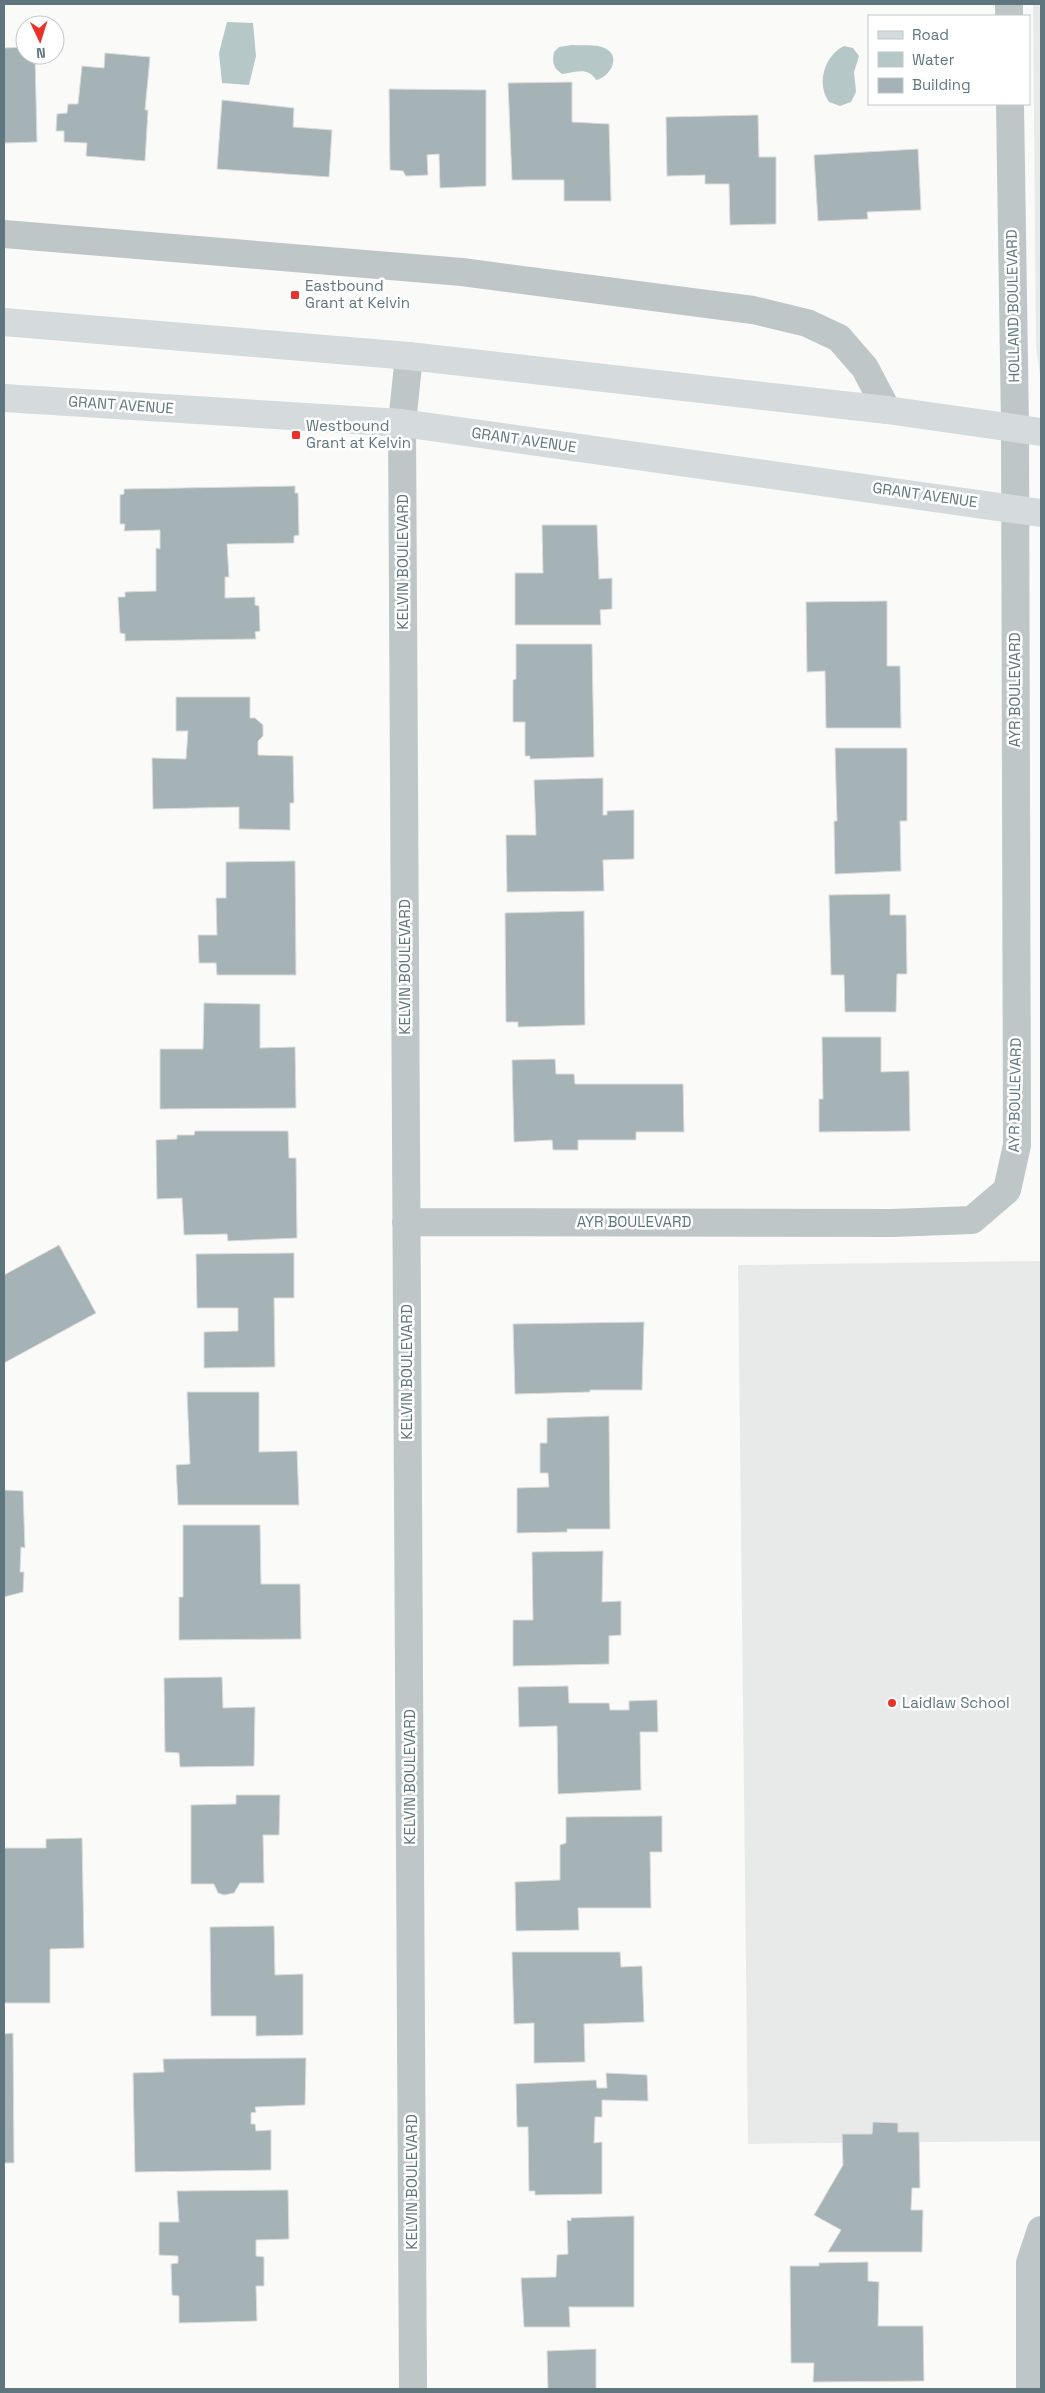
<svg xmlns="http://www.w3.org/2000/svg" width="1045" height="2393" font-family="'Space Grotesk',sans-serif">
<style>
.built{fill:#e8eae9}
.water{fill:#b6c7c8}
.building{fill:#a5b2b6;stroke:#dcdcda}
.lines{fill:none;stroke-linecap:round;stroke-linejoin:round}
.street{stroke:#bec6c8;stroke-width:28}
.secondary{stroke:#d5dbdd;stroke-width:28}
.poi-dot{fill:#e8322a;stroke:#fff;stroke-width:2}
.labels{text-anchor:middle;stroke-width:5;stroke-linejoin:round;paint-order:stroke}
.poi-label{font-size:15px;fill:#5f767e;stroke:#fff;text-anchor:start}
.street-label{font-size:15px;fill:#5f767e;stroke:#fff}
</style>
<rect width="100%" height="100%" fill="#fafaf8"/>
<path class="built" d="M1033,4H1041V384L1036,346Z
M1041,1261V2141L748,2144L738,1265Z"/>
<path class="water" d="M227,22L253,23L256,56L249,85L222,83L219,53Z
M572,45C583,46 599,43 608,50C621,59 608,78 596,80C587,66 576,73 562,74C553,68 552,62 554,52L559,47Z
M844,46L853,48L859,56L854,72L856,92L851,102L840,106L829,102C816,84 824,56 844,46Z"/>
<path class="building" d="M25,47V55H35L37,142L4,143V48Z
M105,53L150,57L145,110H148L145,161L86,156L87,143L64,142V131H56L57,114L67,113L68,104H78L82,66L104,68Z
M572,82V122L609,124L611,201H564V180H512L508,83Z
M389,89L486,90V186L440,188L439,154L427,155L428,175L406,176L403,171L390,170Z
M222,100L294,108L293,127L332,130L329,177L217,169Z
M758,115L759,157H776V224L730,225L729,184H705V175L667,176L666,117Z
M918,149L921,210L867,212L868,219L818,221L814,155Z
M295,486V493H298L299,535L294,536V543L227,544L229,577H225V598L255,597V605L259,606L260,631L255,632L256,639L125,641V634L120,633L118,597H125V592L156,591V548L160,549V530L124,531L125,524H120V495L124,494V489Z
M542,525H597L599,579L612,578V609L600,610L601,625H515V573H543Z
M887,601V666H900L901,728H826L825,671L807,672L806,602Z
M516,644H592L594,757L530,759V756H525V722H513V680L516,679Z
M176,697H250V718H255L263,725V736L258,741V755L293,756L294,803H290V830L239,829V807L153,809L152,758L186,759L188,731H176Z
M835,748H907V821H900L901,871L835,874L834,821H837Z
M603,778V815H607V811L634,810V859L603,860L604,891L507,892L506,835H536L534,780Z
M295,861L296,975H217L216,963H199L198,935H217L216,898H226V862Z
M890,894V915H906L907,974H897L896,1012H845L844,975H831L829,895Z
M584,911L585,1025L518,1027V1022H506L505,913Z
M204,1003L260,1004V1048L295,1047L296,1108L160,1109V1049H203Z
M822,1037H881V1072L909,1071L910,1131L819,1132V1099H823Z
M555,1059L556,1074H574L575,1084H683L684,1132H636V1140H578V1150H553L552,1140L514,1142L512,1060Z
M195,1131H288L289,1158H296L297,1238L228,1241L227,1234L184,1235L182,1198L157,1199L156,1140L177,1139V1135H194Z
M59,1245L96,1313L4,1363V1275Z
M294,1253V1298H274L275,1367L204,1368V1332L238,1331V1308H197L196,1254Z
M644,1322L642,1390H590V1392L515,1394L513,1324Z
M187,1392H259V1452L297,1451L299,1505H178L176,1465L190,1464Z
M609,1416L610,1529H567V1532L517,1533V1488L549,1487L548,1473H540V1443H547V1418Z
M4,1490L23,1491L25,1548L21,1547L20,1572H24L23,1592L4,1597Z
M183,1525H260L261,1584H300L301,1639L179,1640V1597H183Z
M603,1551L602,1602L621,1601V1635L609,1636V1664L513,1666V1620H533L532,1552Z
M222,1677L223,1708L255,1707L254,1766L180,1767L179,1753L165,1752L164,1678Z
M568,1686L569,1703H609L610,1710H629V1701L657,1700L658,1732H640L641,1790L558,1794L557,1726L519,1727L518,1687Z
M236,1795H280L279,1835H263L264,1883H240L234,1893L224,1895L218,1893L214,1884H191V1805L236,1804Z
M662,1816V1852H650L651,1908H578L579,1930L516,1931L515,1882L560,1880V1845L566,1843V1817Z
M82,1838L84,1948L50,1949V2003H4V1848H46V1839Z
M274,1926L275,1975L303,1974V2035L256,2036V2016H211L210,1927Z
M512,1952H620L621,1967L642,1966L644,2022L584,2024L585,2062L534,2063V2023L514,2024Z
M13,2033L14,2163H4V2034Z
M306,2058L305,2105L255,2107L256,2112L251,2113V2124H255L256,2131L271,2130V2170L135,2172L133,2073L164,2072L163,2059Z
M606,2073L647,2075L648,2101L602,2100V2117H595L594,2143L602,2142V2194L535,2195V2191H529L528,2127H517L516,2084L596,2080L597,2088H607Z
M873,2122L898,2123V2132H919L920,2188H912L911,2210H923L922,2252H828L841,2230L814,2215L843,2165L842,2134H872Z
M288,2190L289,2239L256,2240V2256L264,2257V2286H256L257,2321L179,2323V2296L172,2295L171,2264L178,2263V2256L159,2255V2222H179L177,2191Z
M634,2216V2307H569L570,2327H524L521,2278L556,2277L557,2255L568,2254L567,2220L571,2221V2218Z
M868,2262V2281L879,2282L878,2326H923L924,2381L813,2382L814,2363H791L790,2266H819V2263Z
M596,2349V2389H548L547,2351Z"/>
<g class="lines">
<path class="street" d="M1009,4V16
M4,234L462,272L753,310L807,323L839,338L865,368L887,410
M409,356L402,423L413,2389
M406,1222L892,1223L972,1220L1007,1190L1017,1145L1015,426L1010,104
M1030,2389V2263L1041,2230"/>
<path class="secondary" d="M4,322L409,356L887,410L1041,432
M4,398L402,423L1041,513"/>
</g>
<g class="poi-dot">
<rect x="290" y="290" width="10" height="10" rx="2.5"/>
<rect x="291" y="430" width="10" height="10" rx="2.5"/>
<circle cx="892" cy="1703" r="5"/>
</g>
<g class="labels">
<g class="poi-label">
<text x="305" y="291">Eastbound<tspan x="305" dy="17">Grant at Kelvin</tspan></text>
<text x="306" y="431">Westbound<tspan x="306" dy="17">Grant at Kelvin</tspan></text>
<text x="902" y="1708">Laidlaw School</text>
</g>
<g class="street-label">
<text transform="translate(1013 306) rotate(-91)" y="5">HOLLAND BOULEVARD</text>
<text transform="translate(121 405) rotate(4)" y="5">GRANT AVENUE</text>
<text transform="translate(524 440) rotate(8)" y="5">GRANT AVENUE</text>
<text transform="translate(925 495) rotate(8)" y="5">GRANT AVENUE</text>
<text transform="translate(403 562) rotate(-90)" y="5">KELVIN BOULEVARD</text>
<text transform="translate(1015 690) rotate(-90)" y="5">AYR BOULEVARD</text>
<text transform="translate(405 967) rotate(-90)" y="5">KELVIN BOULEVARD</text>
<text transform="translate(1015 1095) rotate(-89)" y="5">AYR BOULEVARD</text>
<text x="634" y="1227">AYR BOULEVARD</text>
<text transform="translate(407 1372) rotate(-90)" y="5">KELVIN BOULEVARD</text>
<text transform="translate(410 1777) rotate(-90)" y="5">KELVIN BOULEVARD</text>
<text transform="translate(412 2182) rotate(-90)" y="5">KELVIN BOULEVARD</text>
</g>
</g>
<rect width="1045" height="2393" fill="none" stroke="#5f767e" stroke-width="10"/>
<rect x="868" y="15" width="162" height="90" fill="#ffffff" stroke="#bfc8cb"/>
<rect x="878" y="31" width="25" height="8" fill="#d5dbdd" stroke="#bfc8cb"/>
<text x="912" y="40" font-size="15" fill="#5f767e">Road</text>
<rect x="878" y="52" width="25" height="15" fill="#b6c7c8" stroke="#bfc8cb"/>
<text x="912" y="65" font-size="15" fill="#5f767e">Water</text>
<rect x="878" y="78" width="25" height="15" fill="#a5b2b6" stroke="#bfc8cb"/>
<text x="912" y="90" font-size="15" fill="#5f767e">Building</text>
<g transform="translate(40 40) rotate(176)"><circle r="24" fill="#ffffff" stroke="#bfc8cb"/>
<path d="M0-4L9 19L0 12L-9 19Z" fill="#e8322a"/>
<text y="-8" font-size="14" font-weight="bold" text-anchor="middle" fill="#5f767e">N</text>
</g>
</svg>
